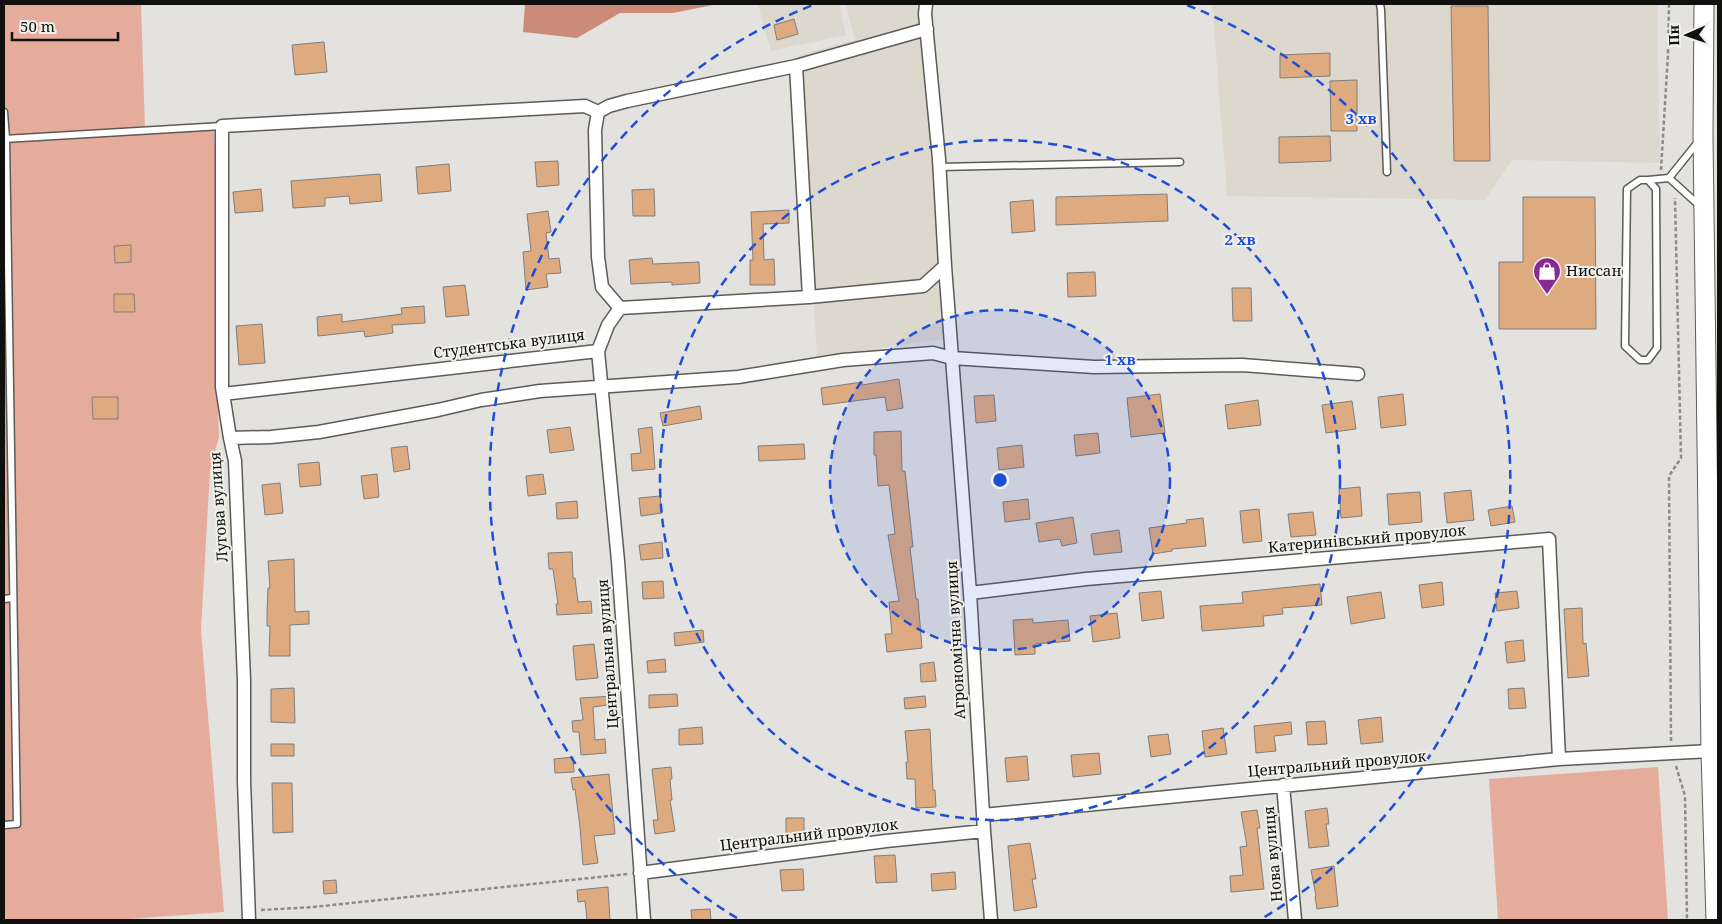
<svg xmlns="http://www.w3.org/2000/svg" width="1722" height="924" font-family="'Noto Serif',serif">
<style>
.built{fill:#ddd8cd}
.green{fill:#e5ac9c}
.forest{fill:#cc8b79}
.building{fill:#deaa7f;stroke:#817e7b}
.lines{fill:none;stroke-linecap:round;stroke-linejoin:round}
.lane-casing{stroke:#5c5b57;stroke-width:9}
.street-casing{stroke:#5c5b57;stroke-width:15}
.primary-casing{stroke:#5c5b57;stroke-width:21}
.path{stroke:#8c8b88;stroke-width:2.5;stroke-dasharray:4 2.5;stroke-linecap:butt}
.lane{stroke:#fff;stroke-width:6}
.street{stroke:#fff;stroke-width:12}
.primary{stroke:#fff;stroke-width:19}
.ring{fill:none;stroke:#1d4ed8;stroke-width:2.5;stroke-dasharray:9 6}
.labels{text-anchor:middle;stroke-width:4;stroke-linejoin:round;paint-order:stroke}
.poi-label{font-size:15px;fill:#10100e;stroke:#f1f0ec;text-anchor:start}
.street-label{font-size:15px;fill:#10100e;stroke:#f1f0ec}
.centre{fill:#1d4ed8;stroke:#f1f0ec;stroke-width:2.5}
.ring-label{font-size:15px;text-anchor:middle;font-weight:bold;fill:#1d4ed8;stroke:#f1f0ec;stroke-width:4;stroke-linejoin:round;paint-order:stroke}
</style>
<rect width="100%" height="100%" fill="#e4e2de"/>
<path class="built" d="M758,4H839L846,35L771,51Z
M846,4H922L921,6L944,339L817,357L799,55L855,40Z
M1212,4H1657L1660,163L1512,160L1485,200L1227,196Z"/>
<path class="green" d="M4,4H141L145,129L214,131L222,254L216,337L219,437L210,470L201,630L224,912L116,920H4Z
M1658,767L1668,920H1498L1489,779Z"/>
<path class="forest" d="M525,4H718L673,13H620L577,38L523,32Z"/>
<path class="building" d="M1451,6H1488L1490,161H1454Z
M794,19L798,34L777,40L774,25Z
M324,42L327,72L295,75L292,45Z
M1330,53V76L1280,78V55Z
M1357,80V131H1331L1330,81Z
M1330,136L1331,161L1279,163V137Z
M558,161L559,185L537,187L535,162Z
M449,164L451,191L418,194L416,167Z
M380,174L382,201L350,204L349,196L325,198V206L293,208L291,181Z
M261,189L263,211L235,213L233,192Z
M654,189L655,216H633L632,190Z
M1167,194L1168,221L1056,225V197Z
M1523,197H1595L1596,329H1499V262H1523Z
M1033,200L1035,231L1012,233L1010,202Z
M789,210V223L763,224L764,260L774,259L775,285H750V260H753L751,212Z
M548,211L551,232L546,233L549,259L559,258L561,273L546,274L548,287L526,290L523,252L531,251L527,214Z
M131,245V262L115,263L114,246Z
M652,258L653,264L699,262L700,283L672,285V282L631,284L629,260Z
M1095,272L1096,296L1068,297L1067,273Z
M465,285L469,315L446,317L443,287Z
M1232,288H1251L1252,321H1233Z
M114,294H134L135,312H114Z
M424,306L425,323L392,325L393,333L365,337L364,331L318,336L317,317L342,314V322L402,314L401,308Z
M262,324L265,363L239,365L236,326Z
M899,379L903,408L887,411L885,397L823,405L821,388L862,382V385Z
M1160,394L1165,433L1131,437L1127,398Z
M1403,394L1406,425L1381,428L1378,397Z
M994,395L996,421L976,423L974,396Z
M92,397H118V419H93Z
M1258,400L1261,425L1228,429L1225,405Z
M1352,401L1356,429L1326,433L1322,405Z
M700,406L702,419L663,426L660,413Z
M570,427L574,450L550,453L547,430Z
M652,427L655,469L632,471L631,454L641,453L638,429Z
M901,431L902,471H905L913,547H910L916,599H918L922,648L887,652L885,634H892L889,602L899,601L888,535L895,534L889,485L878,486L876,455H874V432Z
M1098,433L1100,453L1076,456L1074,435Z
M804,444L805,459L759,461L758,446Z
M1022,445L1024,467L999,470L997,448Z
M407,446L410,469L394,472L391,448Z
M319,462L321,485L300,487L298,464Z
M377,474L379,497L364,499L361,476Z
M543,474L546,494L528,496L526,476Z
M280,483L283,513L265,515L262,485Z
M1360,487L1362,516L1341,518L1339,489Z
M1471,490L1474,520L1447,523L1444,493Z
M1420,492L1422,522L1389,525L1387,494Z
M660,496L662,513L641,516L639,498Z
M1028,499L1030,519L1005,522L1003,502Z
M577,501L578,518L557,519L556,503Z
M1512,506L1515,522L1491,526L1488,510Z
M1259,509L1262,541L1243,543L1240,511Z
M1313,512L1316,535L1291,537L1288,514Z
M1073,517L1077,543L1062,546L1060,539L1039,542L1036,523Z
M1203,518L1206,546L1172,549V551L1153,554L1149,528L1187,523L1186,520Z
M1119,530L1122,552L1094,555L1091,534Z
M662,542L663,558L641,560L639,545Z
M572,552L573,578H575L578,602L591,601L592,613L557,615L556,604H558L553,569H549L548,553Z
M294,559L295,612L309,611V624L290,625V656H269L270,626H267V613L268,588H270L268,561Z
M663,581L664,598L643,599L642,582Z
M1442,582L1444,605L1422,608L1419,585Z
M1320,584L1322,605L1282,608L1283,614L1263,616L1264,626L1202,631L1200,606L1243,603L1242,592Z
M1161,591L1164,618L1142,621L1139,593Z
M1517,591L1519,608L1497,611L1495,593Z
M1381,592L1385,618L1351,624L1347,597Z
M1582,608L1583,644L1586,643L1589,676L1568,678L1564,609Z
M1117,613L1120,638L1093,642L1090,616Z
M1033,619V623L1068,620L1070,641L1035,644V654L1015,655L1013,620Z
M703,630L704,642L675,646L674,633Z
M1523,640L1525,661L1507,663L1505,642Z
M594,644L598,678L576,680L573,646Z
M665,659L666,672L648,673L647,661Z
M934,662L936,681L921,682L920,664Z
M294,688L295,723L271,722V689Z
M1524,688L1526,708L1509,709L1508,689Z
M677,694L678,706L649,708V695Z
M614,696L615,704L593,707L595,740L605,739L606,753L581,755L579,732H573L572,721L583,720L580,698Z
M925,696L926,707L905,709L904,698Z
M1381,717L1383,742L1361,744L1358,720Z
M1325,721L1327,744L1308,745L1306,722Z
M1291,722L1292,734L1274,736L1276,751L1256,753L1254,726Z
M702,727L703,744L679,745V729Z
M1223,728L1227,754L1205,757L1202,731Z
M930,729L933,790H935L936,807L916,808L915,779H907L906,762H908L905,731Z
M1168,734L1171,754L1151,757L1148,736Z
M271,744H294V756H271Z
M1099,753L1101,774L1073,777L1071,755Z
M1027,756L1029,780L1007,782L1005,758Z
M573,757L574,772L555,773L554,759Z
M671,767L672,779H670L672,800H670L675,831L655,834L653,820H658L652,769Z
M609,774L615,834L594,836L598,863L583,865L580,827L575,789L573,790L571,778Z
M272,783H292L293,832L273,833Z
M1327,808L1329,824H1326L1329,846L1309,848L1305,811Z
M1257,810L1260,828H1257L1264,889L1231,892L1230,876L1243,875L1240,847L1247,846L1241,812Z
M786,818H804V839H786Z
M1030,843L1036,879H1032L1037,907L1014,911L1008,846Z
M895,855L897,882L876,883L874,856Z
M1334,866L1338,906L1317,909L1315,897L1316,896L1311,870Z
M803,869L804,890L782,891L780,870Z
M955,872L956,889L932,891L931,874Z
M336,880L337,893L324,894L323,881Z
M608,887L610,920H587L585,901L578,902L577,890Z
M710,909L711,920H692L691,910Z"/>
<g class="lines">
<g class="lane-casing">
<path id="lane" d="M1380,4L1381,10L1387,172
M4,112L6,139L17,824L4,825
M4,139L222,126
M939,167L1180,162
M1669,178L1698,142
M1640,180H1648L1656,189L1657,348L1648,360H1640L1625,346L1627,189Z
M1648,180L1669,178L1701,207
M4,599L12,598"/>
</g>
<g class="street-casing">
<path id="street" d="M926,4L925,14L939,159L945,266L970,593L984,831L991,920
M796,66L809,297
M620,308L602,287L598,257L595,130L598,112L609,106L627,101L796,66L927,29
M598,351L618,561L644,920
M223,394L598,351L608,325L620,308L809,297L923,286L945,266
M230,438L271,437L319,432L438,410L481,400L540,391L738,377L843,360L933,353L952,358L1094,367L1242,365L1358,374
M970,593L1086,579L1549,539L1559,759
M1283,785L1295,920
M983,815L1559,759L1711,751
M640,873L886,841L984,831
M249,920L244,781V680L235,461L230,438L222,387V126L585,106L598,112"/>
</g>
<g class="primary-casing">
<path id="primary" d="M1704,4L1703,136L1711,751L1716,920"/>
</g>
<path class="path" d="M1661,170L1668,54L1669,4
M1671,741L1669,476L1681,458L1675,198
M1676,766L1685,796L1687,920
M261,910L313,907L628,874"/>
<use href="#lane" class="lane"/>
<use href="#street" class="street"/>
<use href="#primary" class="primary"/>
</g>
<circle cx="1000" cy="480" r="170" fill="#1d4ed8" fill-opacity=".12"/>
<g class="ring">
<circle cx="1000" cy="480" r="170"/>
<circle cx="1000" cy="480" r="340"/>
<path d="M737 918A511 511 0 0 1 813 5M1187 5A511 511 0 0 1 1263 918"/>
</g>
<defs>
<g id="shop-pin" transform="scale(1.4375)"><path d="M0 17L-7.5 6A9.5 9.5 0 1 1 7.5 6Z" fill="#892993" stroke="#f1f0ec"/><path d="M-5-2.5h2.3a2.7 3.5 0 0 1 5.4 0H5L5.5 6h-11ZM-1.5-2.5h3a1.5 2.3 0 0 0-3 0Z" fill="#fff"/></g>
</defs>
<g fill-rule="evenodd">
<use href="#shop-pin" x="1547" y="271"/>
</g>
<g class="labels">
<g class="poi-label">
<text x="1566" y="276">Ниссан</text>
</g>
<g class="street-label">
<text transform="translate(509 344) rotate(-7)" y="5">Студентська вулиця</text>
<text transform="translate(219 507) rotate(-94)" y="5">Лугова вулиця</text>
<text transform="translate(1367 539) rotate(-5)" y="5">Катеринівський провулок</text>
<text transform="translate(956 640) rotate(-93)" y="5">Агрономічна вулиця</text>
<text transform="translate(608 654) rotate(-94)" y="5">Центральна вулиця</text>
<text transform="translate(1337 764) rotate(-5)" y="5">Центральний провулок</text>
<text transform="translate(809 835) rotate(-7)" y="5">Центральний провулок</text>
<text transform="translate(1273 854) rotate(-95)" y="5">Нова вулиця</text>
</g>
</g>
<circle cx="1000" cy="480" r="8" class="centre"/>
<g class="ring-label">
<text x="1361" y="124">3 хв</text>
<text x="1240" y="245">2 хв</text>
<text x="1120" y="365">1 хв</text>
</g>
<rect width="1722" height="924" fill="none" stroke="#10100e" stroke-width="10"/>
<g transform="translate(1687 35) rotate(268)" stroke="#f1f0ec" stroke-width="4" paint-order="stroke">
<path d="M0-4L9 19L0 12L-9 19Z" fill="#10100e"/>
<text y="-8" font-size="14" font-weight="bold" text-anchor="middle" fill="#10100e">Пн</text>
</g>
<path d="M12 32v8h106v-8" fill="none" stroke="#10100e" stroke-width="2.5"/>
<text x="20" y="32" font-size="15" fill="#10100e" stroke="#f1f0ec" stroke-width="4" paint-order="stroke">50 m</text>
</svg>
